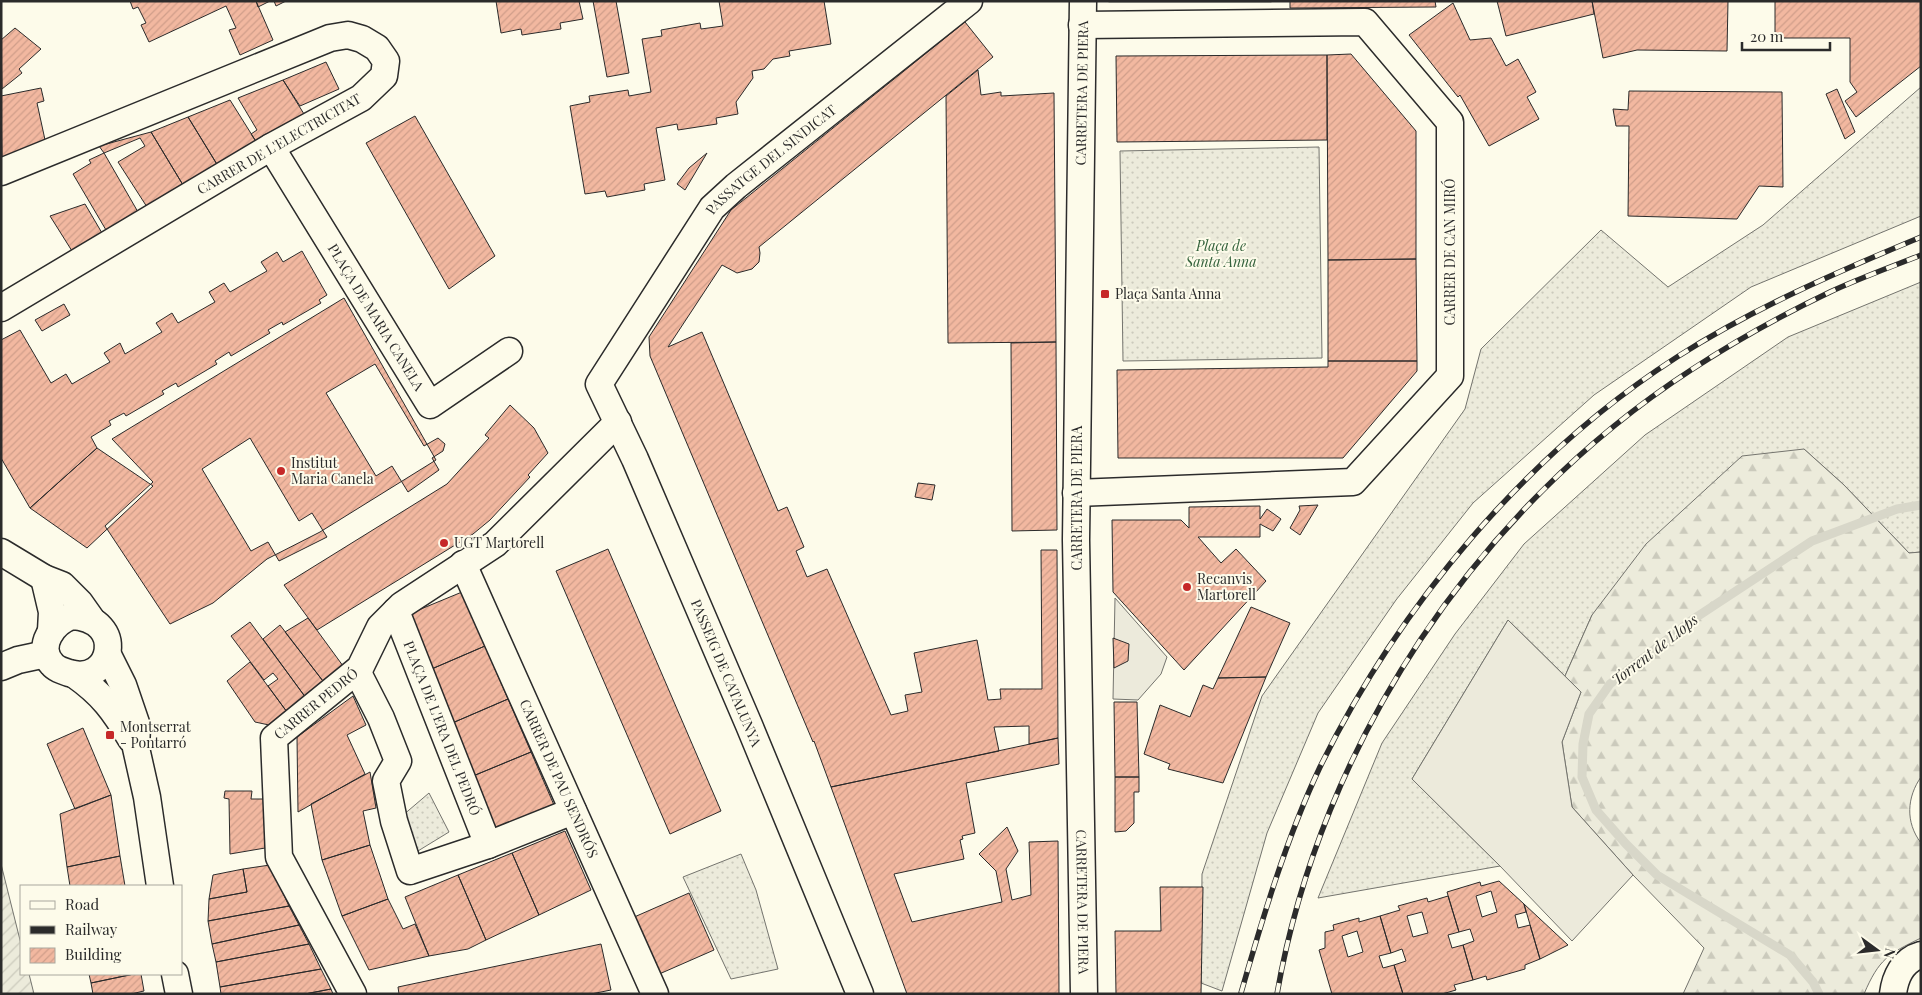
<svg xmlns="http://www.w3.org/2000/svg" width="1922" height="995" font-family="'Playfair Display',serif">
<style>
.grass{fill:url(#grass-dots);stroke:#74746e}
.forest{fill:url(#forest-firs);stroke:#74746e}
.garden{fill:url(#garden-furrows);stroke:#74746e}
.parking{fill:#eceadb;stroke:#74746e}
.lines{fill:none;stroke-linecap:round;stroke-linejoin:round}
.stream{stroke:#d8d7c9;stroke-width:9}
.building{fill:url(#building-hatch);stroke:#2b2b2b;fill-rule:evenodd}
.street-casing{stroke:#2b2b2b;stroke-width:29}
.street{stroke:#fdfbea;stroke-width:26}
.rail-casing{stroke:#2b2b2b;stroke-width:5.5}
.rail{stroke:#fdfbea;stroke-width:4;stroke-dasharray:11;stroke-linecap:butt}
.wall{stroke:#2b2b2b;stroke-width:2.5}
.poi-dot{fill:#c62828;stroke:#fdfbea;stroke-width:2}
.labels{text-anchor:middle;stroke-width:4;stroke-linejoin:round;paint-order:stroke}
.street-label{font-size:14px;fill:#2b2b2b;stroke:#fdfbea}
.park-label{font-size:14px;font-style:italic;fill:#34623c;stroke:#fdfbea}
.poi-label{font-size:14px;fill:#2b2b2b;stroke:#fdfbea;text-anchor:start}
.water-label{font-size:15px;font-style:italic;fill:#2b2b2b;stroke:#fdfbea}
</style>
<defs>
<pattern id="grass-dots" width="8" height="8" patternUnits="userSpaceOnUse" patternTransform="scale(1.25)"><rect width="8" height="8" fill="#ecebdb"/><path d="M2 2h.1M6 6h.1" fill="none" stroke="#cbcabc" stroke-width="1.8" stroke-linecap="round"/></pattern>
<pattern id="forest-firs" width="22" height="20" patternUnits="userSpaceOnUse" patternTransform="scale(1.25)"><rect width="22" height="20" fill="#ecebdb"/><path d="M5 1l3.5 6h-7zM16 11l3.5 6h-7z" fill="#cbcabc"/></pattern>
<pattern id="garden-furrows" width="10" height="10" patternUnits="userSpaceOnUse" patternTransform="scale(1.25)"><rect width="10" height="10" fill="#ecebdb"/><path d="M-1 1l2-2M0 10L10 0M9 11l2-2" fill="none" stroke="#cbcabc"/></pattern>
<pattern id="building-hatch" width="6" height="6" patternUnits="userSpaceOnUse" patternTransform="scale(1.25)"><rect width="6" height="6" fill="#f2b8a0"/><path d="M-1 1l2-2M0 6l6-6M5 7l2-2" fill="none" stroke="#d09e8a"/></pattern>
</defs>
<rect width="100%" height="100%" fill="#fdfbea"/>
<path class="grass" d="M1921,87V216L1751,287L1594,395L1473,503L1396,600L1318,713L1267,833L1222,991L1201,983L1202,874L1262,696L1465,409L1481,349L1601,230L1668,287L1763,225Z
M1319,147L1322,358L1123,361L1120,151Z
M1921,282V552L1909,553L1844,485L1804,449L1592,615L1565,676L1508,620L1412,779L1500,866L1318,898L1382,743L1455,634L1524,544L1645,435L1788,337Z
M429,793L449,832L413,854L402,816Z
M741,854L756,890L778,969L731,979L683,877Z"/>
<path class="forest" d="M1804,449L1844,485L1909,553L1921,552V777C1907,797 1905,822 1921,843V938C1888,954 1879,959 1864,994H1683L1704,948L1633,875L1572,807L1562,742L1581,692L1565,676L1592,615L1646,544L1742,456Z"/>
<path class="garden" d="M1,864L21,944V974H29L34,994H1Z"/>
<path class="parking" d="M1115,598L1167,657L1161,674L1138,700L1113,699Z
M1508,620L1581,692L1562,742L1572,807L1633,875L1572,941L1500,866L1412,779Z"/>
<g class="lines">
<path class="stream" d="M1819,994L1813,982L1790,955L1657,875L1626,844L1596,810L1582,777L1583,744L1589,714L1610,684L1692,620L1812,541L1897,509L1921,505"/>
</g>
<path class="building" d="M130,1H256L273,40L240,55L229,30L236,28L226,6L149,42L141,25L146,23L138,7L133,9Z
M256,1H270L258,7Z
M274,1H286L276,6Z
M496,1H579L583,19L560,23L561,29L522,35L521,29L501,33Z
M593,1H616L629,73L607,77Z
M719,1H824L831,44L789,51L790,56L773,59L764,69L752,71L753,78L736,102L738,114L716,118L717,124L678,130L677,124L656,128L665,180L644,184L645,190L607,197L605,191L585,194L570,106L590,102L589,96L628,90L629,96L651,92L642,39L662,36L661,30L700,23L701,29L723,26Z
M1290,1H1435L1436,7L1290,8Z
M1497,1H1592L1594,14L1506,36Z
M1592,1H1728L1727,51L1637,50L1603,58Z
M1775,1H1921V66L1856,117L1845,101L1857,92L1850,82V38H1775Z
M1453,3L1470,40L1491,38L1506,66L1518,59L1536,92L1527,97L1539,119L1489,146L1460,95L1458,97L1409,35Z
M965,22L993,57L759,247L760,253L759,262L752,269L737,273L722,265L668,347L702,332L778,511L787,507L804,547L796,551L807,577L827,569L891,715L908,711L905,695L922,692L914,653L977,640L988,700L1001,699L1000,689H1042L1041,550H1057L1058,738L1029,744V726L994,727L999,751L831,787L814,741L813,742L650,356L649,337L731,210Z
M15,28L41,49L19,69L22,73L2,89L1,40Z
M1351,54L1416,131V259L1328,260L1327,55Z
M1327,55V140L1117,142L1116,56Z
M326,62L339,89L300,106L283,80Z
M978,70L981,95L1001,92V96L1054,93L1056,342L948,343L946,96Z
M283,80L304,114L257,143L251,134L257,130L238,98Z
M41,88L44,101L37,103L47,149L2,159L1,96Z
M1837,89L1855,132L1845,139L1826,94Z
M1629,91L1782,92L1783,187L1759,186L1737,219L1628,216L1629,126H1616L1613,109L1628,110Z
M230,100L257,143L218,166L188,117Z
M415,116L495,256L449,289L366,143Z
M188,117L218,166L183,185L151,132Z
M151,132L183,185L147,207L118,162L145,146L140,138L104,153L99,146Z
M104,153L138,212L106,230L73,174L91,163L89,160Z
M707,153L685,190L677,184L689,168Z
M85,204L102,233L72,251L50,216Z
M302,251L327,295L319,300L321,303L283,325L282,322L268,330L270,333L231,356L229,352L215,361L217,364L178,387L176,383L162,391L164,394L126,416L124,413L109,421L111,425L91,437L97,448L30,508L1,458V340L20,330L51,383L66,374L72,384L110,362L104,353L120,343L125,354L162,332L156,323L172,313L178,323L215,302L209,292L224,283L230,292L267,271L261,262L277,252L283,262Z
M1416,259L1417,361H1328V260Z
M344,298L436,460L320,532L267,559L213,603L170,624L105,526L153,482L112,439Z
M64,304L70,315L42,331L35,320Z
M1056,342L1057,530L1012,531L1011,343Z
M1328,361H1417V371L1343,458H1118L1117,370L1328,367Z
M375,364L424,446L438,438L445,444L443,451L432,458L439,470L408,492L392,466L376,476L326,393Z
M510,405L534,428L548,453L528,475L530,477L490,520L473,534L317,630L284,585L447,484L489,438L485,435Z
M250,438L299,521L312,513L327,537L279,561L268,542L251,551L202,469Z
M97,448L153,486L87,548L30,508Z
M918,483L935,485L932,500L915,497Z
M1318,505L1300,535L1290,528L1300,510L1299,506Z
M1260,506V519L1267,509L1281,519L1273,531L1260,524V537H1198L1221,563L1236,549L1266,581L1184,670L1113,592L1112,520H1181L1189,528V507Z
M608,549L721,811L670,834L556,571Z
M462,592L485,646L427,671L404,616Z
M1251,607L1290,623L1266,677L1218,678Z
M308,618L346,670L326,685L285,632Z
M250,622L306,698L287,712L268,686L278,679L273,673L264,680L231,636Z
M280,625L326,685L306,698L263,639Z
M1113,638L1129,644L1128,661L1114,668Z
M485,646L508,699L450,724L427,671Z
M250,662L287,712L269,725L255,722L227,681Z
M1266,677L1223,783L1168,769L1170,764L1144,754L1160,705L1190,717L1203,685L1213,689L1218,678Z
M353,696L366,725L347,735L365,774L298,812L297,737Z
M508,699L531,752L473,776L450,724Z
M1114,702H1137L1139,777H1115Z
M83,728L111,795L75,809L47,744Z
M1058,738L1059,764L966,783L975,833L962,836L963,839L960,840L964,859L894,874L912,922L1002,902L996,871L979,854L1007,827L1018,851L1006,869L1012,900L1031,895L1029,842L1058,841L1059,994H907L831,787Z
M531,752L554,805L497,831L473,776Z
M370,772L376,808L363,811L370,845L322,860L311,804Z
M1115,777H1139V792H1134V823L1126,831L1115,832Z
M225,791H252L251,799H270L271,847L230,854L229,799L224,798Z
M111,795L120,856L67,867L60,814Z
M565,831L591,890L539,915L512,853Z
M370,845L388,899L342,916L322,860Z
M512,853L539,915L486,940L458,875Z
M120,856L125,886H70L67,867Z
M270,865L289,906L208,921L209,899L247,892L243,869Z
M243,869L247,892L209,899L213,875Z
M458,875L486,940L468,949L429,956L405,897Z
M1499,881L1524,904L1526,912L1515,915L1518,928L1530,925L1540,959L1525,965V969L1487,980L1486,976L1473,980L1463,945L1474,941L1470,929L1459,932L1447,892L1480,882L1481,886ZM1491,891L1497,912L1482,917L1476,896Z
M1160,887H1203L1201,994H1116L1115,931H1161Z
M689,893L714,950L657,975L632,918Z
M1448,896L1459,932L1448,935L1452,948L1463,945L1473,980L1454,985L1456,990L1442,994H1403L1394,965L1406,961L1402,949L1391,953L1380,916L1400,910L1398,906L1427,898L1428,902ZM1422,912L1428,933L1413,937L1407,916Z
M388,899L403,929L415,924L429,956L369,970L342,916Z
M1524,904L1568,945L1540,959Z
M289,906L299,925L212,944L208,921Z
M1380,916L1391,953L1379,956L1383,968L1394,965L1403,994H1332L1319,950L1325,948V932L1334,930L1333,925L1359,918V922ZM1357,931L1363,952L1348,957L1342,936Z
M299,925L309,944L216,962L212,944Z
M309,944L321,969L220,987L216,962Z
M601,944L611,990L591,994H399L398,987Z
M321,969L331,989L305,994H221L220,987Z
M89,974H134L91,983Z
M134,974H141L144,991L131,994H93L91,983Z
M331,989L333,994H305Z"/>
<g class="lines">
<g class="street-casing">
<g id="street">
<path id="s1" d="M1083,1L1076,540L1084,994"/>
<path id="s2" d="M271,147L430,405L509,351"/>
<path d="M1,172L330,38L348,35L362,39L377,48L386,61L384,76L361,98L271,147L1,308"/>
<path d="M1076,493L1353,482L1450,376V122L1365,22L1082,25"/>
<path d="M1,552L44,578L62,585L80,603L92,620"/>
<path id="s3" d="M463,564L655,994"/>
<path d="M44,578L52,612L51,631"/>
<path id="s4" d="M396,611L488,845"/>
<path d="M72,616C127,619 113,686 69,673C63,671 56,669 52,664C35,646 54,622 72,616Z"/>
<path d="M108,655L123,685L137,726L136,748L147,797L160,886"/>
<path d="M1,667L18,660L46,654"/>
<path d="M357,671L381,718L398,761L386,781L394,821L410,871L488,845L573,811"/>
<path d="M75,675C102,694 114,710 131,739"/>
<path d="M175,974L179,994"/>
<path id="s5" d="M353,994L279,857L274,738L360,668L380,627L402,605L495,544L618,422"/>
<path id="s6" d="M860,994L749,725L635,459L599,384L712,208L736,186L969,1"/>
<path d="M1893,994C1895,977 1903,960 1921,955"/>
</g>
</g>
<use href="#street" class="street"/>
<g class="rail-casing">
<path id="rail" d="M1241,993C1263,917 1286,839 1320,767C1399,606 1526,454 1677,357C1754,308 1837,272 1921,237
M1277,994C1321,743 1477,509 1691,370C1735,341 1782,315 1830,292C1860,278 1891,267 1921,255"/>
</g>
<use href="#rail" class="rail"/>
<path class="wall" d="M1109,1H1271"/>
</g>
<g class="poi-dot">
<rect x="1100" y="289" width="10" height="10" rx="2.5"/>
<circle cx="281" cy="471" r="5"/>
<circle cx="444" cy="543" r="5"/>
<circle cx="1187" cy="587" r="5"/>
<rect x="105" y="730" width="10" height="10" rx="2.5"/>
</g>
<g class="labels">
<g class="street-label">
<text transform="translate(1082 93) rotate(-89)" y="5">CARRETERA DE PIERA</text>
<text transform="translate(279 144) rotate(-30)" y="5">CARRER DE L'ELECTRICITAT</text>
<text dy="5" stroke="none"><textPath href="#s6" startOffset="949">PASSATGE DEL SINDICAT</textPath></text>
<text transform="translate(1450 252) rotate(-90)" y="5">CARRER DE CAN MIRÓ</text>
<text dy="5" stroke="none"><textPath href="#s2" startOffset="200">PLAÇA DE MARIA CANELA</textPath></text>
<text transform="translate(1077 498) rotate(-90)" y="5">CARRETERA DE PIERA</text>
<text transform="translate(726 673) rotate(67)" y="5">PASSEIG DE CATALUNYA</text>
<text dy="5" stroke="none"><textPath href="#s5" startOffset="329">CARRER PEDRÓ</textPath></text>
<text dy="5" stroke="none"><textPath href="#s4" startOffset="126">PLAÇA DE L'ERA DEL PEDRÓ</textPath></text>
<text dy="5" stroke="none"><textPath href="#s3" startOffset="235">CARRER DE PAU SENDRÓS</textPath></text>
<text dy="5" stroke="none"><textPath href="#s1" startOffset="901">CARRETERA DE PIERA</textPath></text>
</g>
<g class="park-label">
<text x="1221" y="251">Plaça de<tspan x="1221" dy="16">Santa Anna</tspan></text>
</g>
<g class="poi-label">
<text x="1115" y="299">Plaça Santa Anna</text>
<text x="291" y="468">Institut<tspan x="291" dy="16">Maria Canela</tspan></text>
<text x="454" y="548">UGT Martorell</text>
<text x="1197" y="584">Recanvis<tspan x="1197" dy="16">Martorell</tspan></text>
<text x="120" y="732">Montserrat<tspan x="120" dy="16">- Pontarró</tspan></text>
</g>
<g class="water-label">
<text transform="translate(1655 650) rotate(-38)" y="5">Torrent de Llops</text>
</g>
</g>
<rect width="1922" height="995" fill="none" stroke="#2b2b2b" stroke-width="5"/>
<rect x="20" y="885" width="162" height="90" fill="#fdfbea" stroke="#a9a89e"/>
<rect x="30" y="901" width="25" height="8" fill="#fdfbea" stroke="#a9a89e"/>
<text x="65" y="910" font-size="15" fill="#2b2b2b">Road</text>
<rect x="30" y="926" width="25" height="8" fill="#2b2b2b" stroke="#a9a89e"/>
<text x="65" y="935" font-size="15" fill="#2b2b2b">Railway</text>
<rect x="30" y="948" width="25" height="15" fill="url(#building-hatch)" stroke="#a9a89e"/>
<text x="65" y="960" font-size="15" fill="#2b2b2b">Building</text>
<g transform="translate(1877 950) rotate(105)" stroke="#fdfbea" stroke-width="4" paint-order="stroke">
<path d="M0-4L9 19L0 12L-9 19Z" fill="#2b2b2b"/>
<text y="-8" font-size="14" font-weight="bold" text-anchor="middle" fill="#2b2b2b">N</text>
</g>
<path d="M1742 42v8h88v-8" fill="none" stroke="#2b2b2b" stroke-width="2.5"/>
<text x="1750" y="42" font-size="15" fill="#2b2b2b" stroke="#fdfbea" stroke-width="4" paint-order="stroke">20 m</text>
</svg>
